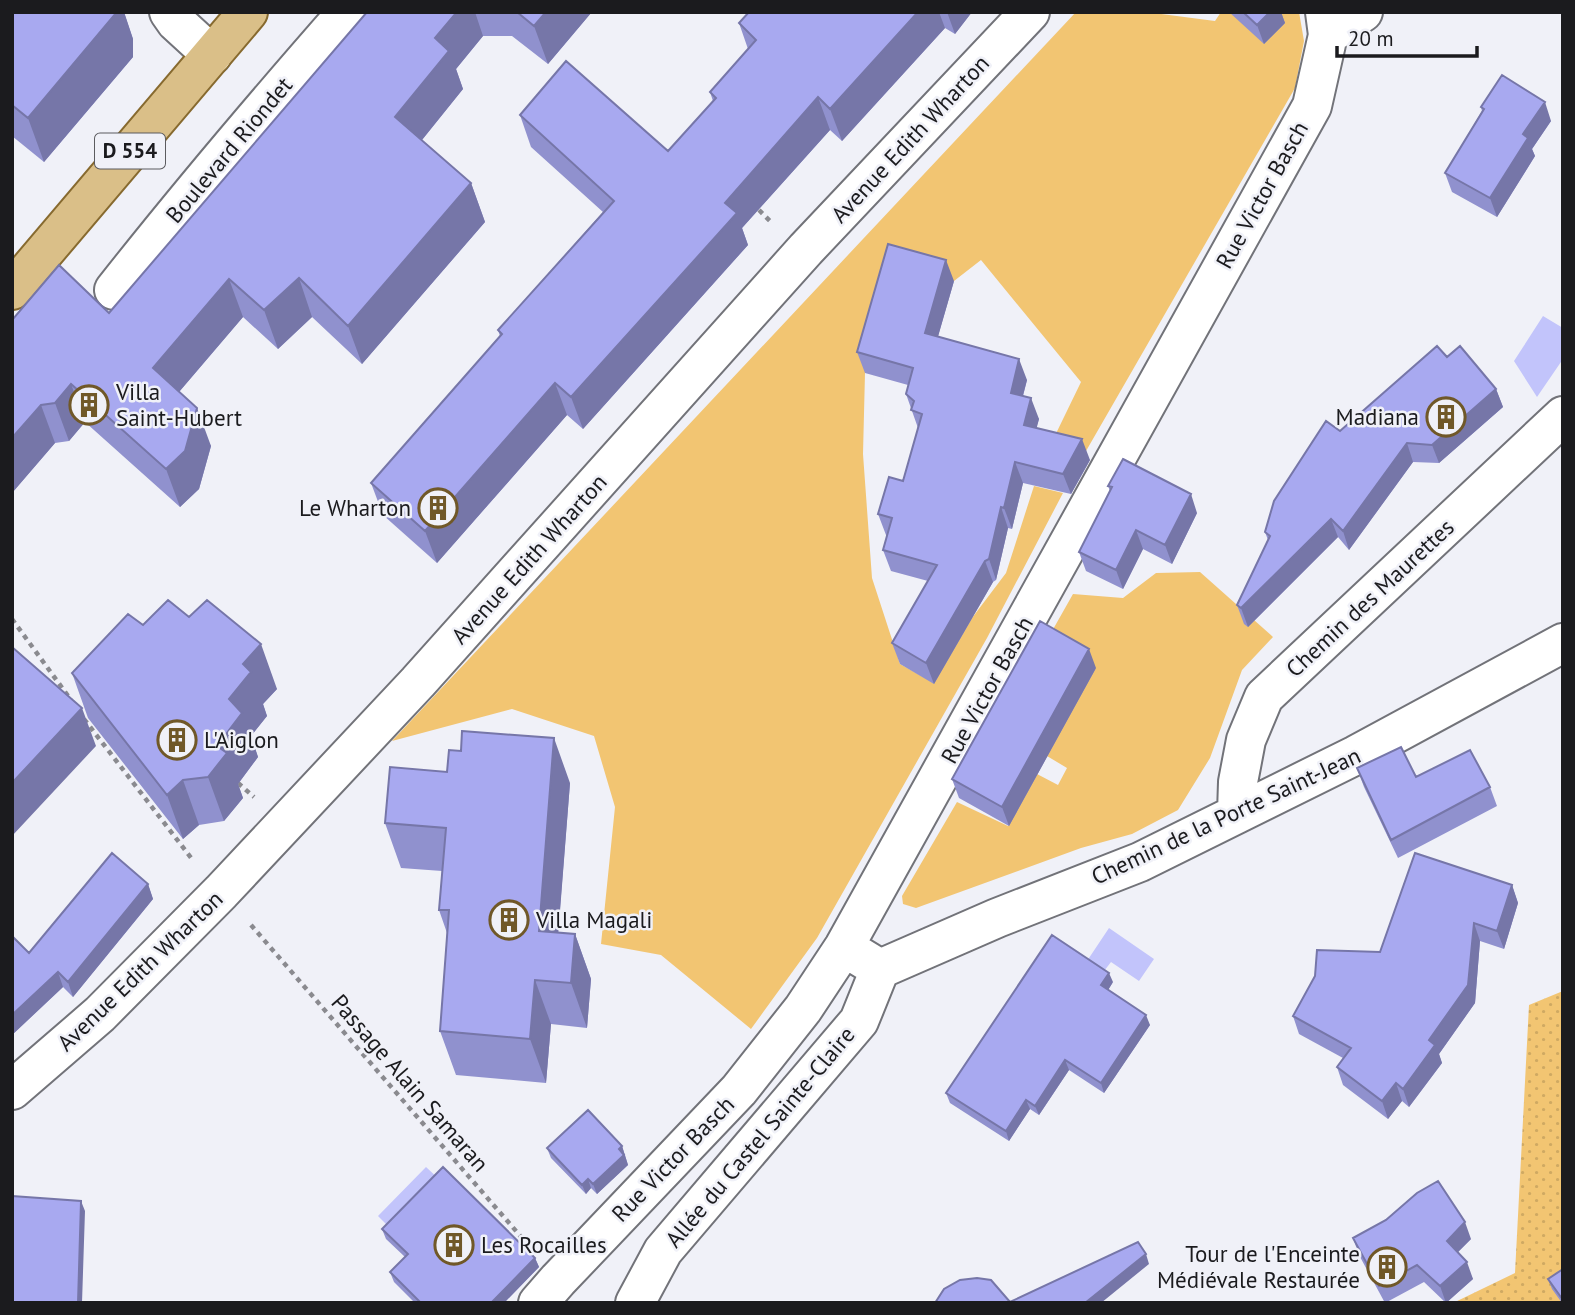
<svg xmlns="http://www.w3.org/2000/svg" width="1575" height="1315" font-family="'PT Sans',sans-serif">
<style>
.grass{fill:url(#grass-dots)}
.green{fill:#f2c572}
.water{fill:#c2c4fb}
.lines{fill:none;stroke-linecap:round;stroke-linejoin:round}
.minor-casing{stroke:#727379;stroke-width:42}
.primary-casing{stroke:#876a2f;stroke-width:42}
.path{stroke:#8a8a8f;stroke-width:4.5;stroke-dasharray:5 5;stroke-linecap:butt}
.minor{stroke:#fff;stroke-width:38}
.primary{stroke:#dabf88;stroke-width:38}
.wall{fill:#9091ce}
.shaded-wall{fill:#7676a8}
.building{fill:#a8a9f0;stroke:#7676a8;stroke-width:2}
.labels{text-anchor:middle;stroke-width:5;stroke-linejoin:round;paint-order:stroke}
.shield{fill:#f0f1f8;stroke:#5b5b5f;stroke-width:2}
.shield-label{font-size:21px;font-weight:bold;fill:#1b1b1e}
.street-label{font-size:23px;fill:#1b1b1e;stroke:#f0f1f8}
.poi-label{font-size:23px;fill:#1b1b1e;stroke:#f0f1f8;text-anchor:start}
</style>
<defs>
<pattern id="grass-dots" width="8" height="8" patternUnits="userSpaceOnUse" patternTransform="scale(1.75)"><rect width="8" height="8" fill="#f2c572"/><path d="M2 2h.1M6 6h.1" fill="none" stroke="#cfa962" stroke-width="1.8" stroke-linecap="round"/></pattern>
</defs>
<rect width="100%" height="100%" fill="#f0f1f8"/>
<path class="grass" d="M1563,991V1303H1453L1515,1273L1529,1005Z"/>
<path class="green" d="M1076,12H1146L1215,21L1221,12H1299L1304,41L1295,88L1082,458L1048,450L1081,382L981,260L954,281L896,265L865,373L863,454L872,578L900,664L934,683L972,618L1006,573L1034,486L1063,493L987,638L817,938L751,1029L661,955L601,944L615,807L594,736L512,709L392,741Z
M1200,572L1273,637L1242,670L1210,758L1178,810L1132,834L1081,848L916,908L903,904L902,896L957,802L1008,826L1037,774L1058,785L1067,768L1047,756V640L1073,594L1123,598L1156,573Z"/>
<path class="water" d="M1543,316L1563,328V359L1537,397L1514,361Z
M1109,928L1154,959L1139,981L1111,962L1101,975L1085,964Z
M426,1167L441,1181L392,1230L378,1216Z"/>
<g class="lines">
<g class="minor-casing">
<path id="minor" d="M169,12L176,22L212,55
M1328,35L1363,12
M114,290C189,195 267,103 347,12
M1237,813L1238,782L1246,740L1264,697L1563,416
M844,947L880,969L997,918L1140,862L1356,755L1563,643
M12,1090L100,1014L221,892L418,682L806,249L1030,12
M538,1303L558,1280L739,1090L803,1009L844,947L1312,106L1328,35L1325,12
M635,1303L663,1251L859,1021L880,969"/>
</g>
<g class="primary-casing">
<path id="primary" d="M12,290L248,12"/>
</g>
<path class="path" d="M759,210L773,224
M12,619L71,700
M84,719L192,859
M238,783L254,797
M251,925L529,1246"/>
<use href="#minor" class="minor"/>
<use href="#primary" class="primary"/>
</g>
<path class="wall" d="M12,12H124L133,39V57L44,162L12,136Z
M367,12L591,13L548,64L512,36H483L456,69L463,89L422,140L471,183L485,222L362,364L312,317L278,349L243,317L179,392L211,446L199,489L180,507L85,422L69,441L55,443L12,493V320L109,313Z
M749,12H972L955,34L945,28L842,141L830,130L742,228L748,245L583,429L567,415L437,563L383,515L371,483L500,336L498,330L603,212L531,147L520,115L668,151L713,101L710,92L748,49L739,23Z
M1229,12H1281L1285,23L1264,44Z
M1481,107L1551,121L1532,149L1535,156L1497,217L1452,192L1445,173L1482,111Z
M954,281L938,336L1027,380L1023,396L1039,419L1036,428L1090,460L1071,494L1023,483L1012,529L1008,528L996,580L993,582L934,684L900,664L892,643L928,581L891,571L883,550L887,536L886,535L878,514L903,481L918,428L906,394L908,385L865,373L857,352Z
M1447,357L1496,389L1503,407L1439,463L1413,462L1349,550L1338,537L1248,627L1244,624L1237,605L1268,540L1265,532Z
M1108,486L1197,513L1172,564L1143,549L1123,589L1086,571L1079,552L1110,491Z
M189,617L277,689L263,704L267,716L251,736L258,757L238,784L243,798L224,821L199,825L183,839L88,718L72,673L143,625Z
M1096,668L1009,826L959,798L952,779Z
M1357,768L1490,787L1497,806L1398,858L1364,787Z
M570,783L558,933L575,934L591,979L587,1028L551,1024L546,1083L456,1075L440,1031L447,933L439,910L442,871L401,868L385,823Z
M148,884L153,899L73,997L63,987L12,1035V936L29,953Z
M1512,885L1518,903L1504,949L1480,941L1475,1003L1439,1054L1442,1063L1409,1107L1402,1101L1388,1119L1343,1085L1337,1067L1343,1058L1299,1034L1293,1016L1380,952Z
M1113,982L1108,990L1150,1025L1104,1093L1069,1070L1039,1115L1030,1109L1009,1141L950,1103L946,1093Z
M622,1146L628,1165L597,1194L591,1188L586,1194L551,1158L547,1148Z
M382,1229L535,1258L539,1267L504,1303H415L394,1282L390,1272L405,1257L386,1239Z
M1353,1238L1471,1239L1458,1252L1473,1279L1446,1303L1424,1282L1385,1303L1359,1255Z
M1563,1269V1303H1562L1552,1289L1548,1279Z"/>
<path class="shaded-wall" d="M117,12H124L133,39V57L44,162L28,118Z
M457,12H475L483,36L456,69L463,89L409,156L395,117L435,38Z
M546,12L591,13L548,64L534,26Z
M918,12H939L945,28L842,141L830,109Z
M947,12H972L955,34Z
M1270,12H1281L1285,23L1264,44L1257,25Z
M818,97L830,130L742,228L748,245L583,429L571,397L725,203Z
M1545,102L1551,121L1532,149L1535,156L1497,217L1490,198L1523,134Z
M471,183L485,222L362,364L348,326Z
M946,260L954,281L933,354L925,333Z
M299,278L312,317L278,349L264,310Z
M229,279L243,317L167,406L153,368Z
M1019,359L1027,380L1018,414L1011,393Z
M555,383L567,415L437,563L425,531Z
M71,384L85,422L69,441L55,403Z
M1496,389L1503,407L1439,463L1432,445Z
M1031,398L1039,419L1032,446L1024,425Z
M41,405L55,443L12,493V438Z
M197,408L211,446L199,489L180,507L166,469Z
M1082,439L1090,460L1071,494L1063,474Z
M1407,443L1413,462L1349,550L1343,531Z
M1015,462L1023,483L1012,529L1004,508Z
M1191,494L1197,513L1172,564L1165,545Z
M1001,507L1008,528L996,580L989,559Z
M1331,519L1338,537L1248,627L1241,608Z
M1136,530L1143,549L1123,589L1116,570Z
M985,561L993,582L934,684L926,663Z
M261,644L277,689L263,704L267,716L251,736L258,757L238,784L243,798L224,821L208,777L229,699L243,664Z
M1089,649L1096,668L1009,826L1002,807Z
M82,708L96,746L12,836V783Z
M554,738L570,783L555,975L539,931Z
M183,780L199,825L183,839L167,795Z
M148,884L153,899L73,997L68,982Z
M1512,885L1518,903L1504,949L1497,931Z
M1474,923L1480,941L1475,1003L1439,1054L1442,1063L1409,1107L1403,1089L1429,1040Z
M575,934L591,979L587,1028L571,983Z
M58,972L63,987L12,1035V1015Z
M1109,973L1113,982L1105,995L1101,985Z
M535,980L551,1024L546,1083L530,1039Z
M1146,1015L1150,1025L1104,1093L1101,1083Z
M1065,1060L1069,1070L1039,1115L1035,1106Z
M1396,1083L1402,1101L1388,1119L1382,1101Z
M1026,1100L1030,1109L1009,1141L1006,1131Z
M622,1146L628,1165L597,1194L593,1184Z
M588,1179L591,1188L586,1194L582,1185Z
M81,1201L85,1211L82,1303H78Z
M1465,1222L1471,1239L1453,1257L1447,1241Z
M1146,1254L1149,1264L1101,1303H1085Z
M535,1258L539,1267L504,1303H491Z
M1467,1262L1473,1279L1446,1303L1440,1286Z"/>
<path class="building" d="M12,12H117L28,118L12,105Z
M367,12H457L435,38L449,51L395,117L471,183L348,326L299,278L264,310L229,279L153,368L197,408L185,451L166,469L71,384L55,403L41,405L12,438V320L59,265L109,313Z
M517,12H546L534,26Z
M749,12H918L830,109L818,97L725,203L737,213L571,397L555,383L425,531L371,483L502,334L498,330L614,201L520,115L566,61L668,151L716,98L710,92L756,40L739,23Z
M1243,12H1270L1257,25Z
M1502,75L1545,102L1523,134L1528,138L1490,198L1445,173L1484,109L1481,107Z
M888,244L946,260L925,333L1019,359L1011,393L1031,398L1024,425L1082,439L1063,474L1015,462L1004,508L1001,507L989,559L985,561L926,663L892,643L937,565L883,550L892,518L878,514L889,477L903,481L922,414L911,410L914,401L906,394L913,368L857,352Z
M1437,346L1447,357L1460,346L1496,389L1432,445L1407,443L1343,531L1331,519L1241,608L1237,605L1270,536L1265,532L1274,501L1326,421L1340,431Z
M1123,459L1191,494L1165,545L1136,530L1116,570L1079,552L1112,487L1108,486Z
M168,600L189,617L207,600L261,644L243,664L251,672L229,699L242,713L217,746L227,753L208,777L183,780L167,795L72,673L128,614L143,625Z
M1040,621L1089,649L1002,807L952,779Z
M12,647L82,708L12,783Z
M462,731L554,738L539,931L575,934L571,983L535,980L530,1039L440,1031L449,910H439L446,828L385,823L390,767L447,772L449,750L461,751Z
M1401,747L1416,777L1470,750L1490,787L1391,840L1357,768Z
M112,853L148,884L68,982L58,972L12,1015V936L29,953Z
M1415,853L1512,885L1497,931L1474,923L1468,985L1429,1040L1435,1045L1403,1089L1396,1083L1382,1101L1337,1067L1351,1048L1293,1016L1315,976L1317,950L1380,952Z
M1052,935L1109,973L1101,985L1146,1015L1101,1083L1065,1060L1035,1106L1026,1100L1006,1131L946,1093Z
M588,1110L622,1146L619,1149L624,1155L593,1184L588,1179L582,1185L547,1148Z
M443,1167L535,1258L491,1303H421L390,1272L408,1254L382,1229Z
M1438,1181L1465,1222L1447,1241L1467,1262L1440,1286L1417,1265L1379,1286L1353,1238L1386,1220L1417,1193Z
M12,1196L81,1201L78,1303H12Z
M1138,1242L1146,1254L1085,1303H935L944,1289L960,1280L977,1278L991,1280L1010,1302Z
M1563,1269V1300L1548,1279Z"/>
<defs>
<g id="building-ring" transform="scale(2.0125)"><circle r="9.5" fill="#f0f1f8" stroke="#705828" stroke-width="1.5"/><path d="M-4-6H4V6H1V3H-1V6H-4ZM-2.5-4.3h1.7v1.8h-1.7ZM.8-4.3h1.7v1.8H.8ZM-2.5-1h1.7V.8h-1.7ZM.8-1h1.7V.8H.8Z" fill="#705828"/></g>
</defs>
<g fill-rule="evenodd">
<use href="#building-ring" x="89" y="405"/>
<use href="#building-ring" x="1446" y="417"/>
<use href="#building-ring" x="438" y="508"/>
<use href="#building-ring" x="177" y="740"/>
<use href="#building-ring" x="509" y="920"/>
<use href="#building-ring" x="454" y="1245"/>
<use href="#building-ring" x="1387" y="1267"/>
</g>
<g class="labels">
<rect class="shield" x="95" y="133.5" width="70" height="35" rx="5"/>
<g class="shield-label">
<text x="130" y="158">D 554</text>
</g>
<g class="street-label">
<text transform="translate(910 139) rotate(-47)" y="8">Avenue Edith Wharton</text>
<text transform="translate(229 150) rotate(-50)" y="8">Boulevard Riondet</text>
<text transform="translate(1262 195) rotate(-61)" y="8">Rue Victor Basch</text>
<text transform="translate(529 559) rotate(-48)" y="8">Avenue Edith Wharton</text>
<text transform="translate(1370 598) rotate(-43)" y="8">Chemin des Maurettes</text>
<text transform="translate(987 690) rotate(-61)" y="8">Rue Victor Basch</text>
<text transform="translate(1226 816) rotate(-25)" y="8">Chemin de la Porte Saint-Jean</text>
<text transform="translate(140 971) rotate(-44)" y="8">Avenue Edith Wharton</text>
<text transform="translate(410 1083) rotate(49)" y="8">Passage Alain Samaran</text>
<text transform="translate(760 1137) rotate(-50)" y="8">Allée du Castel Sainte-Claire</text>
<text transform="translate(673 1159) rotate(-46)" y="8">Rue Victor Basch</text>
</g>
<g class="poi-label">
<text x="116" y="400">Villa<tspan x="116" dy="26">Saint-Hubert</tspan></text>
<text x="1419" y="425" text-anchor="end">Madiana</text>
<text x="411" y="516" text-anchor="end">Le Wharton</text>
<text x="204" y="748">L'Aiglon</text>
<text x="536" y="928">Villa Magali</text>
<text x="481" y="1253">Les Rocailles</text>
<text x="1360" y="1262" text-anchor="end">Tour de l'Enceinte<tspan x="1360" dy="26">Médiévale Restaurée</tspan></text>
</g>
</g>
<rect width="1575" height="1315" fill="none" stroke="#1b1b1e" stroke-width="28"/>
<path d="M1337 46v10h140v-10" fill="none" stroke="#1b1b1e" stroke-width="3.5"/>
<text x="1348" y="46" font-size="21" fill="#1b1b1e" stroke="#f0f1f8" stroke-width="5" paint-order="stroke">20 m</text>
</svg>
